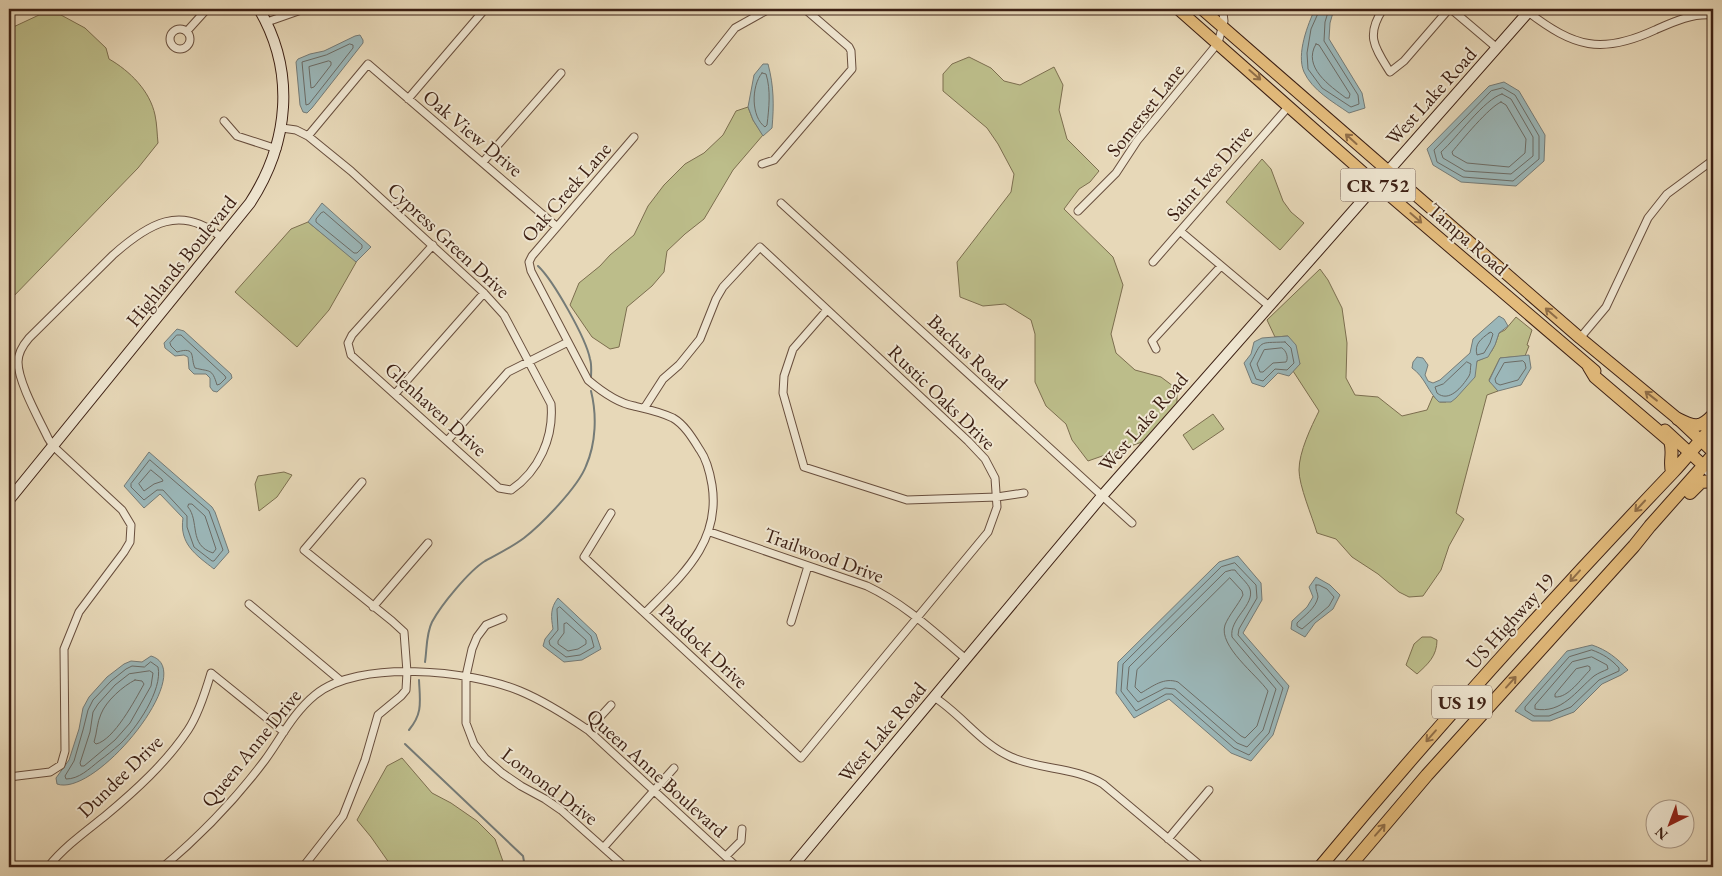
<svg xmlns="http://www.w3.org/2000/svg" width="1722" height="876" font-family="'EB Garamond',serif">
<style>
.green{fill:#bcbd8a;stroke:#7c6e4f}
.water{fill:#9bb7b9;stroke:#757b77}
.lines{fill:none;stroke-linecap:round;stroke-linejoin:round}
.shore{stroke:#6c6c66;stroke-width:1}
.stream{stroke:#757b77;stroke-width:2}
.street-casing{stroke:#684e3d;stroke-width:9}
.secondary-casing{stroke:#3d2014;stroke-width:12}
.primary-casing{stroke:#3d2014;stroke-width:13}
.highway-casing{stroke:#3d2014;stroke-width:14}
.street{stroke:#efe6d1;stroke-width:7}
.secondary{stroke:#efe6d1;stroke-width:10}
.primary{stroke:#e4bc7c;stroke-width:11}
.highway{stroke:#e4bc7c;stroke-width:12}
.oneway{stroke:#906e48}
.labels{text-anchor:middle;stroke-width:4;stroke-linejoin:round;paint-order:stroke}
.shield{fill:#efe6d1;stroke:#725b4d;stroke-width:1}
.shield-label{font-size:19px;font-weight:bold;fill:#3d2014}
.street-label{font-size:20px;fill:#3d2014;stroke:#efe6d1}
</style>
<rect width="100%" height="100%" fill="#e7d8b8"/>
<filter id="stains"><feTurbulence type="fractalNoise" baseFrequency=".004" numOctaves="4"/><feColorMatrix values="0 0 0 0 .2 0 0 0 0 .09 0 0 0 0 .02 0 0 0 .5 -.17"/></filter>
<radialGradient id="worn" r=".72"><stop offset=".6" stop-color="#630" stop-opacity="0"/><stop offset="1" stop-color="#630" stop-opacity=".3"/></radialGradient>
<path class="green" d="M39,15H61L85,28L106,48L109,59C130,71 150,91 155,115C157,124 157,134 158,143L138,168L9,301V29Z
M969,57L991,68L1004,81L1020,85L1054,67L1063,85L1059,110L1067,139L1099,171L1090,182L1079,189L1064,209L1113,257L1123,285L1111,334L1116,353L1135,370L1161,377L1177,389V405L1145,441L1088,461L1072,440L1066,424L1046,406L1035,382V334L1031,320L1005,304L983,306L960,297L957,262L1011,192L1014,174L998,144L987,128L943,91V74L952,64Z
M748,107L753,120L763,135L733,170L704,219L685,234L667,251L664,272L652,286L627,307L619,347L610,349L592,337L570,305L579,283L600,266L610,255L634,235L648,206L664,185L685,164L704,153L723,135L736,111Z
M1262,159L1271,169L1283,201L1291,212L1304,223L1280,250L1226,202Z
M308,222L356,261L358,259L329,310L297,347L235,292L291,229Z
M1320,269L1328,280L1342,308L1347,343L1346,378L1355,395L1378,397L1402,416L1427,410L1433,396L1440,402H1446L1475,368L1477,361C1492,356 1494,348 1499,333L1505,330L1516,317L1532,330L1527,345L1529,346L1525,356L1500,358L1489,380L1498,391L1487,395L1456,513L1464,519L1449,546L1441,570L1423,596L1409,597L1399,592L1378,574L1352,557L1336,539L1317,533C1312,516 1299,486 1299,470C1299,452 1311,427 1319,411L1293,371L1300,364L1288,336L1275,337L1267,320Z
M1213,414L1224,429L1193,450L1183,435Z
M284,472L292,475L277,497L259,511L255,484L258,476Z
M1422,637H1431L1437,640C1437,656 1428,664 1417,674L1406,665L1414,644Z
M402,758L432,793L451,803L477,821L495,839L505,867H392L371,837L357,820L387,766Z"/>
<path class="water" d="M1315,9H1334L1330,23L1329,39L1362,93L1365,108L1349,113C1333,102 1312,90 1304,72C1296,54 1308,24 1315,9Z
M360,35L363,40V43L312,108L307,113L303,112L300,105L296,62L298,59L310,54L324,51L355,36Z
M763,64H768C774,86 774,106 772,128L763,136L753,120L748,107L754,75Z
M1504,82L1519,91L1545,135L1544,161L1516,186L1461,182L1433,165L1427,149L1489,86Z
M322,203L371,247L356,262L308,222Z
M1499,316L1504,319L1508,326L1499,333L1495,345L1488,357L1477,361L1475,377L1456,398L1451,402H1439C1428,392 1425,377 1412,368L1413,362L1417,357L1423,358L1428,365L1425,375L1428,381L1433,383L1440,380L1470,353L1473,339Z
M177,329L184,331L231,374L232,378L217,392L213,391L210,387V378L206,374H194L189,369L188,357L184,355L175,356L165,348L164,343Z
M1288,336L1296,345L1300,364L1289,376L1278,373L1264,387L1252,383L1244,363L1251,354L1254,342L1262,338Z
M1529,355L1531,368L1521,385L1498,391L1489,381L1500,358Z
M149,452L212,507L215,512L229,552L214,569C196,555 179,544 183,518L160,494L144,508L124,486Z
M1238,556L1261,583L1262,600L1243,633L1289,686L1273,735L1251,761L1231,753L1169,699L1134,718L1116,693L1118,662L1219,562Z
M1316,577L1330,585L1340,595L1333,609L1315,623L1305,637L1291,629L1292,621L1307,607L1313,597L1309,587Z
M558,598L596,634L601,649L582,660L564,662L543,646L545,639L553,629C551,617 550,608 558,598Z
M1592,645C1607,650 1617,658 1628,670L1621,675L1602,684L1574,712L1550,721H1532L1515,711L1567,651Z
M151,656C200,670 96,798 57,784L56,778L69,760L79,729L83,708L89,697L107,677L124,664L131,661L142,662Z"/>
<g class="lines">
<path class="shore" d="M1320,9L1311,29L1307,53L1308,69L1322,88L1351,107L1359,104L1358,95L1324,41L1325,22L1329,9
M350,44L353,45V48L309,104L306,105L302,62L326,55Z
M1316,44L1319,45L1350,94L1349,98H1346C1330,86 1302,67 1316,44Z
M329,61L331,62V65L314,87L311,88L309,67Z
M762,73L766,74C771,90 769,108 767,125L765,127C751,117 751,86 762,73Z
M1503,88L1515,95L1539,136V159L1513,181L1463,177L1437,162L1434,150L1491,91Z
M1502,94L1511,99L1533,137V156L1511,174L1465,171L1443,158L1441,152C1457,138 1484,99 1502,94Z
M1501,102L1506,105L1526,139L1525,153L1509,167L1467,163L1453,155L1452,152C1462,140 1489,107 1501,102Z
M324,212L362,245V248L357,253H354L316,222V219L321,213Z
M1489,333L1491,332L1493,334L1490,343L1484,353L1477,355C1474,344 1481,339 1489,333Z
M177,335H181L225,376L226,378L220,384L217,385C212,368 210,372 195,368C190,358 197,346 177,352L171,346L170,343Z
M1285,342L1291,348L1294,363L1287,370L1275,369L1263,381L1256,379L1250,364C1263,340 1257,343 1285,342Z
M1282,348C1286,350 1289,358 1286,362L1273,363L1263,372H1260L1257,364L1264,350Z
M1523,361L1525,363L1526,368L1518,380L1500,385L1496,383L1495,379L1504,363Z
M1467,362L1471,364C1470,368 1471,373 1469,376C1462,387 1449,403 1437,393L1435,387L1443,384Z
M150,460L209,511L223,550L214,561H212L194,547L187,527V516L163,490H157L144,500L131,487V484Z
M151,470L162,479L163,481L154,484L144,491L139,484Z
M189,504H192L205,516L216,549L213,553C188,545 200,521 188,507Z
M1235,563L1256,585L1257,598L1239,629L1238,635L1283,688L1269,733L1249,755L1234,748L1172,694H1166L1136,711L1121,691L1123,664L1221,567Z
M1232,570H1235C1239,576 1248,583 1250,589C1255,605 1229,619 1232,637L1276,689L1263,730L1247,747L1237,743L1175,689L1165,688L1138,702L1127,689L1129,667L1225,572Z
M1230,578L1242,591L1243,595C1238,605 1229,615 1225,625C1218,646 1257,675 1268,691L1257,726L1245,738L1241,736L1178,682C1164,677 1153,686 1141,693L1135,687L1137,670Z
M1316,585H1319L1327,589L1334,597L1329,606L1302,629L1297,626V623C1304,616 1316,608 1318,597C1318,593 1315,590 1316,585Z
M560,607L591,636L594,647L580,655L566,657L550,645L549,641L558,630L557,609Z
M567,623L586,640V644L578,649L568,651L558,644V641L564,633V624Z
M1592,650C1603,654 1611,659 1619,668V671L1599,680L1571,707L1549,716H1534L1525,710V707L1569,657Z
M1592,657L1607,665L1608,669C1604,671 1598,673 1594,676C1576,691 1562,714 1535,709V705L1572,662Z
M151,662L158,667C163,690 136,729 120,744C113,750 106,756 99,761C89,769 79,779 66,779L65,776L74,761L83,730L88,710L93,700L111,681L126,669L132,666L144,667Z
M1588,666L1590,667V670C1581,679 1568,698 1555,697V694L1576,669Z
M150,671L153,673L151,686L130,723L115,740L84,766H81L80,763L90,732L93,712L98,704L115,685L129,674Z
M135,680L142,681L144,684C135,700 114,740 96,744L94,742C97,733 97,722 101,714C106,701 123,686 135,680Z"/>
<path class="stream" d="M538,266C553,280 586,338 590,359C592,365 591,372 591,378
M425,662C427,649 426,634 432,622C441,605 469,571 485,561C498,554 512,547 524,538C542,524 578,487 586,466C596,443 597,415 591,391
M409,730C423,713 420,702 419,680
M405,744L523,856L525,867"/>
<g class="street-casing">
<path id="street" d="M1383,9C1365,36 1375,48 1390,72L1404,61L1449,9
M1451,9L1497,48
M1528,12C1574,47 1601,55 1655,30C1673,22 1692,13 1713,15
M267,22L304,9
M170 39a10 10 0 1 1 20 0a10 10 0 1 1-20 0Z
M188,30L207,9
M709,61L735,28L769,9
M408,99L485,9
M224,121L237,136L277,149
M282,128L296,130L308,136L351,171L484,293L504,315L551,404C554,437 539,471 511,490L499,488L351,355L348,343L352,335L433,245
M308,136L368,64L557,227
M634,137L532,256L529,262L531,271L588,380C601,391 617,403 634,406C647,409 661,412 673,418C685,425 693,439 700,450C707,460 710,473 712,485C721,543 681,576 645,613
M483,162L561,73
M762,164L774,160L852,69L851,51L849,47L805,9
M781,203L1132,523
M1078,211L1116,173L1137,141L1218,43L1224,21L1223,13L1226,9
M1180,231L1269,306
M1153,262L1289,106
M827,310L793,349L784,376L783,393L804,467L907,500L997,497L1024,493
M1580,338L1606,307L1648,218L1667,194L1713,160
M1156,349L1152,341L1221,266
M395,394L484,293
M447,441L508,372L568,342
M611,513L584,557L801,758L988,532L997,507L995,478L985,459L968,441L760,247L723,287L716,299L700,339L679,365L663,379L645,407
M710,532L867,586C905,604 934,632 966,659
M249,604L341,681
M373,607L428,543
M503,618L486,625L477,637L472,649L466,676V723L474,744L485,758L502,773L521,786L545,799L561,810L625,867
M791,622L808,566
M934,697C961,714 981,744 1011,757C1041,770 1075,767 1103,784L1202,867
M588,730L611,705
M9,777L50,772L61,765L65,751L64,649L79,612L124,552L130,542L131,525L122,510L53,446L48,438C39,419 18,382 18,362C18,353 23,345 29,338L113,255C149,223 181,204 222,238
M1168,839L1209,790
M604,847L674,768
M726,856L741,841L742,829
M48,867C64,847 85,832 105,816C135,791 166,763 188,730C198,715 206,690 211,673L284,732
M163,867C201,835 235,800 265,760C281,738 293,713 315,695C358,659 470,670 520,691C544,701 566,715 588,730L737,867
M303,867L343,816L365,760L378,715L401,696L406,690L407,672L404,632L392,621L304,550L362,482"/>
</g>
<g class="secondary-casing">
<path id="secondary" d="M1704,466L1713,475
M9,500L250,203C289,143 296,72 259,9
M792,867L1102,496L1531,9"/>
</g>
<g class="primary-casing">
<path id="primary" d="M1178,9L1375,183L1595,371
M1202,9L1580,338L1678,419L1713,452
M1665,430L1704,466"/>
</g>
<g class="highway-casing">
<path id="highway" d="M1589,367L1595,377L1670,441C1674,452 1669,462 1672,472
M1678,419C1694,427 1700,429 1713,415
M1690,493L1701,482L1713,481
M1320,867C1433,731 1551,600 1673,472C1687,457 1699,441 1713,427
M1349,867L1427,775L1634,546L1650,526L1713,455"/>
</g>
<use href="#street" class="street"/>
<use href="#secondary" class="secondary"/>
<use href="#primary" class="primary"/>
<use href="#highway" class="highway"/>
</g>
<defs><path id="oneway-shaft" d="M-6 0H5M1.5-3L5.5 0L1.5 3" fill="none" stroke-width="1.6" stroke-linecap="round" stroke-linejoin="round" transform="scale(1.25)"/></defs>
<g class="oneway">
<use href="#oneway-shaft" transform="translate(1255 75) rotate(41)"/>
<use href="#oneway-shaft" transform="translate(1351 139) rotate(-138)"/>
<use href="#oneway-shaft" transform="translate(1416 218) rotate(41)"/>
<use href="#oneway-shaft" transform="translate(1551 313) rotate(-139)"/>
<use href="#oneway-shaft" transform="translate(1651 396) rotate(-142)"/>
<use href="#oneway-shaft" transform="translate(1640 506) rotate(133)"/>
<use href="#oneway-shaft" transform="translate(1575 576) rotate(132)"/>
<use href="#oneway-shaft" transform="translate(1511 682) rotate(-48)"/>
<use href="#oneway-shaft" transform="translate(1431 736) rotate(131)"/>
<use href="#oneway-shaft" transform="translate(1380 830) rotate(-49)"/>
</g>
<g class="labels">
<g class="shield">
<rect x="1340.5" y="168.5" width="75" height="33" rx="4"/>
<rect x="1432" y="685.5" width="60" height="33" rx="4"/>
</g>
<g class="shield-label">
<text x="1378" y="192">CR 752</text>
<text x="1462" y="709">US 19</text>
</g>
<g class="street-label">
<text transform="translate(1431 96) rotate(-48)" y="7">West Lake Road</text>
<text transform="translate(1145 110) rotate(-52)" y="7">Somerset Lane</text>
<text transform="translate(473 133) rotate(40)" y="7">Oak View Drive</text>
<text transform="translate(1209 173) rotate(-49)" y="7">Saint Ives Drive</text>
<text transform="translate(566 192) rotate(-49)" y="7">Oak Creek Lane</text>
<text transform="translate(1468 239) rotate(41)" y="7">Tampa Road</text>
<text transform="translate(449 240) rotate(43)" y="7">Cypress Green Drive</text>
<text transform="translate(181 261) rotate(-51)" y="7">Highlands Boulevard</text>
<text transform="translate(968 352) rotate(43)" y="7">Backus Road</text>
<text transform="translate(942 397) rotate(44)" y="7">Rustic Oaks Drive</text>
<text transform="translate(436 409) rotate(42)" y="7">Glenhaven Drive</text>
<text transform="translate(1143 422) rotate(-49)" y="7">West Lake Road</text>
<text transform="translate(824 555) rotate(20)" y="7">Trailwood Drive</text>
<text transform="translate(1510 621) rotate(-48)" y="7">US Highway 19</text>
<text transform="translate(704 646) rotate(43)" y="7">Paddock Drive</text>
<text transform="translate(882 732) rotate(-50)" y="7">West Lake Road</text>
<text transform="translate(251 748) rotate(-51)" y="7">Queen Anne Drive</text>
<text transform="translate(657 773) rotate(42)" y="7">Queen Anne Boulevard</text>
<text transform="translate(120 776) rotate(-44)" y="7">Dundee Drive</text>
<text transform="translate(550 786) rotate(37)" y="7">Lomond Drive</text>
</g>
</g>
<rect width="1722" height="876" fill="none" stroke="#e7d8b8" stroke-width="30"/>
<rect x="10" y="10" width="1702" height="856" fill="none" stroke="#3d2014" stroke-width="2.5"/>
<rect x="15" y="15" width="1692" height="846" fill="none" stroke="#3d2014"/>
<g transform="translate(1670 824) rotate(222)"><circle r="24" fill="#efe6d1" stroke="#a89785"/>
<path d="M0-4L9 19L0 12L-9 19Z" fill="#8f2418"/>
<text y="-8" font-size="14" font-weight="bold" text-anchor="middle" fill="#3d2014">N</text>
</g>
<rect width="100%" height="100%" filter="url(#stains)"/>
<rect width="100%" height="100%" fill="url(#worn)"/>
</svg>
